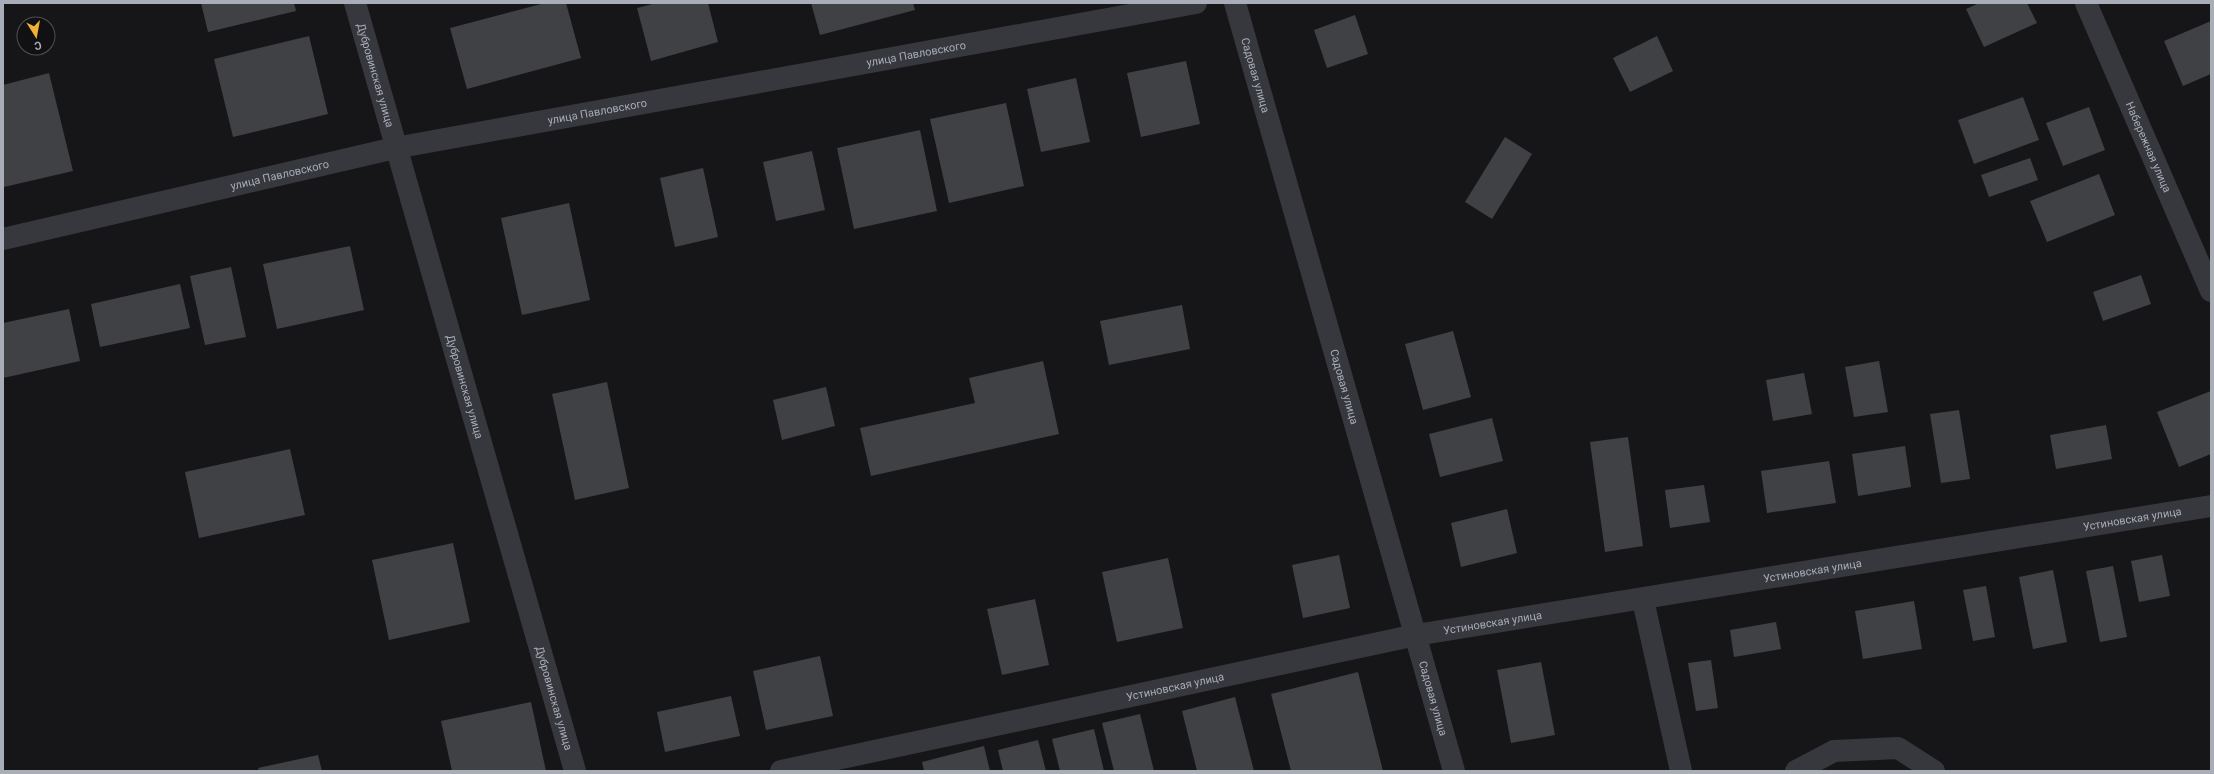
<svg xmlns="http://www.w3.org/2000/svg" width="2214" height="774" font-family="Roboto,sans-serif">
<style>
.building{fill:#404145}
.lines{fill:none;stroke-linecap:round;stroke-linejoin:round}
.minor{stroke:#37383d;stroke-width:22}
.labels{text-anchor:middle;stroke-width:4;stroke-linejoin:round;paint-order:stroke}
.street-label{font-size:11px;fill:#a8adb8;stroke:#111113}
</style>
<rect width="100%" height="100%" fill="#161618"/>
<path class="building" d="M201,3H294L296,11L208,32Z
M545,3H566L581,58L467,89L450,28Z
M656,3H708L718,42L651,61L637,8Z
M811,3H913L915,10L820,35Z
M1979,3H2027L2037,23L1984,47L1966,9Z
M1355,15L1368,54L1327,68L1314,30Z
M2211,21V74L2183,86L2164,41Z
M309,36L328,114L233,137L214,59Z
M1657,36L1673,71L1630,92L1613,58Z
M1186,61L1200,124L1141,137L1127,73Z
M49,73L73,171L4,187L3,85Z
M1076,78L1090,142L1041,152L1027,89Z
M2023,97L2039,140L1974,164L1958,120Z
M1006,103L1024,186L949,203L930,119Z
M2089,107L2105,150L2063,166L2046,123Z
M920,130L937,211L854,229L837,148Z
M1505,137L1532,154L1492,219L1465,202Z
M812,151L825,210L776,221L763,162Z
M2030,158L2038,180L1989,197L1981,175Z
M703,168L718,237L675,247L660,178Z
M2099,174L2115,215L2047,242L2030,201Z
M569,203L590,300L522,315L501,218Z
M350,246L364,310L277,329L263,264Z
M231,267L246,337L205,345L190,276Z
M2141,275L2151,304L2103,321L2093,292Z
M180,284L190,328L100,347L91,304Z
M1182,305L1190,349L1109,365L1100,321Z
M69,309L80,361L3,378V323Z
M1453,331L1471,397L1423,410L1405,344Z
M1043,361L1059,434L871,476L860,428L975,403L969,378Z
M1879,361L1888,412L1854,417L1845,367Z
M1804,373L1812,414L1773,421L1766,380Z
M607,382L629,488L575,500L552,394Z
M826,387L835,426L782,440L773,400Z
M2211,391V454L2179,467L2157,412Z
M1959,410L1970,479L1941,483L1930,414Z
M1492,418L1503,461L1440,477L1429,434Z
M2106,425L2112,459L2056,469L2050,435Z
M1628,437L1643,546L1605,552L1590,442Z
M1905,446L1911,487L1858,496L1852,454Z
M290,449L305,515L199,538L185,472Z
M1829,461L1836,503L1767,513L1761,471Z
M1704,485L1710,522L1670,528L1665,490Z
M1507,509L1517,553L1461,567L1451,523Z
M453,543L470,622L389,640L372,560Z
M1339,555L1350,608L1303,618L1292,565Z
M2162,555L2170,596L2139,602L2131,561Z
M1168,558L1183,628L1117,642L1102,572Z
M2113,566L2127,637L2100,642L2086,571Z
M2053,570L2067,642L2033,649L2019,577Z
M1986,586L1995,637L1973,641L1963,590Z
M1035,599L1049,665L1002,675L987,609Z
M1914,601L1922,649L1863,659L1855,611Z
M1776,622L1781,649L1734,657L1730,630Z
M820,656L833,716L766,730L753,671Z
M1711,660L1718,708L1696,711L1688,663Z
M1541,662L1555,735L1511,743L1497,670Z
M1358,672L1383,771H1291L1271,694Z
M731,696L740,736L665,752L657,712Z
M1235,697L1254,771H1197L1182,711Z
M531,702L546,771H452L441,721Z
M1140,714L1154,771H1114L1102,723Z
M1094,729L1104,771H1060L1052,739Z
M1038,740L1046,771H1003L998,750Z
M984,746L990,771H924L922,762Z
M318,755L322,771H259L258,768Z"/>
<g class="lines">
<g class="minor">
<path id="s1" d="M355,3L575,771"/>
<path id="s2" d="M1235,3L1454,771"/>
<path id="s3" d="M2086,3L2211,291"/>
<path id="s4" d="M3,239L395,148L1196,3"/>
<path d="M1643,600L1681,771"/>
<path id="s5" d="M781,771L1416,635L2211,506"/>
<path d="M1796,771L1834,751L1898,748L1934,771"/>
</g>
</g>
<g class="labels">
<g class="street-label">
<text dy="4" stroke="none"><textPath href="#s4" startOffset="932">улица Павловского</textPath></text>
<text dy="4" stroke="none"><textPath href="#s2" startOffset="75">Садовая улица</textPath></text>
<text dy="4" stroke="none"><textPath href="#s1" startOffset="75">Дубровинская улица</textPath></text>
<text dy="4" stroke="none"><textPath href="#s4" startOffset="608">улица Павловского</textPath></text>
<text dy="4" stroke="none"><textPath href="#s3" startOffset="157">Набережная улица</textPath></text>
<text dy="4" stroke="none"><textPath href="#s4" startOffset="284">улица Павловского</textPath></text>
<text dy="4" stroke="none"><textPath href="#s1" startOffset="399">Дубровинская улица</textPath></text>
<text dy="4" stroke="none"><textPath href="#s2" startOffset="399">Садовая улица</textPath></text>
<text dy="4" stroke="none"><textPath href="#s5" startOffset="1375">Устиновская улица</textPath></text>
<text dy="4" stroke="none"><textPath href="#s5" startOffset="1051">Устиновская улица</textPath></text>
<text dy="4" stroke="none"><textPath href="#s5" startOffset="727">Устиновская улица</textPath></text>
<text dy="4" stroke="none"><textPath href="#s5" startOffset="403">Устиновская улица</textPath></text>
<text dy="4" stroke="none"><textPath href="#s2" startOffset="723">Садовая улица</textPath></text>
<text dy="4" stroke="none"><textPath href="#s1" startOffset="723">Дубровинская улица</textPath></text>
</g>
</g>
<rect width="2214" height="774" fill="none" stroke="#a8adb8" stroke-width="8"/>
<g transform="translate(36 36) rotate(169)"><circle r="19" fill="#111113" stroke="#4d4f55"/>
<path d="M0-3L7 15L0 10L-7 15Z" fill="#f2b134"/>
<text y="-6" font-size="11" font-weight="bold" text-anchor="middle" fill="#a8adb8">С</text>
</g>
</svg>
